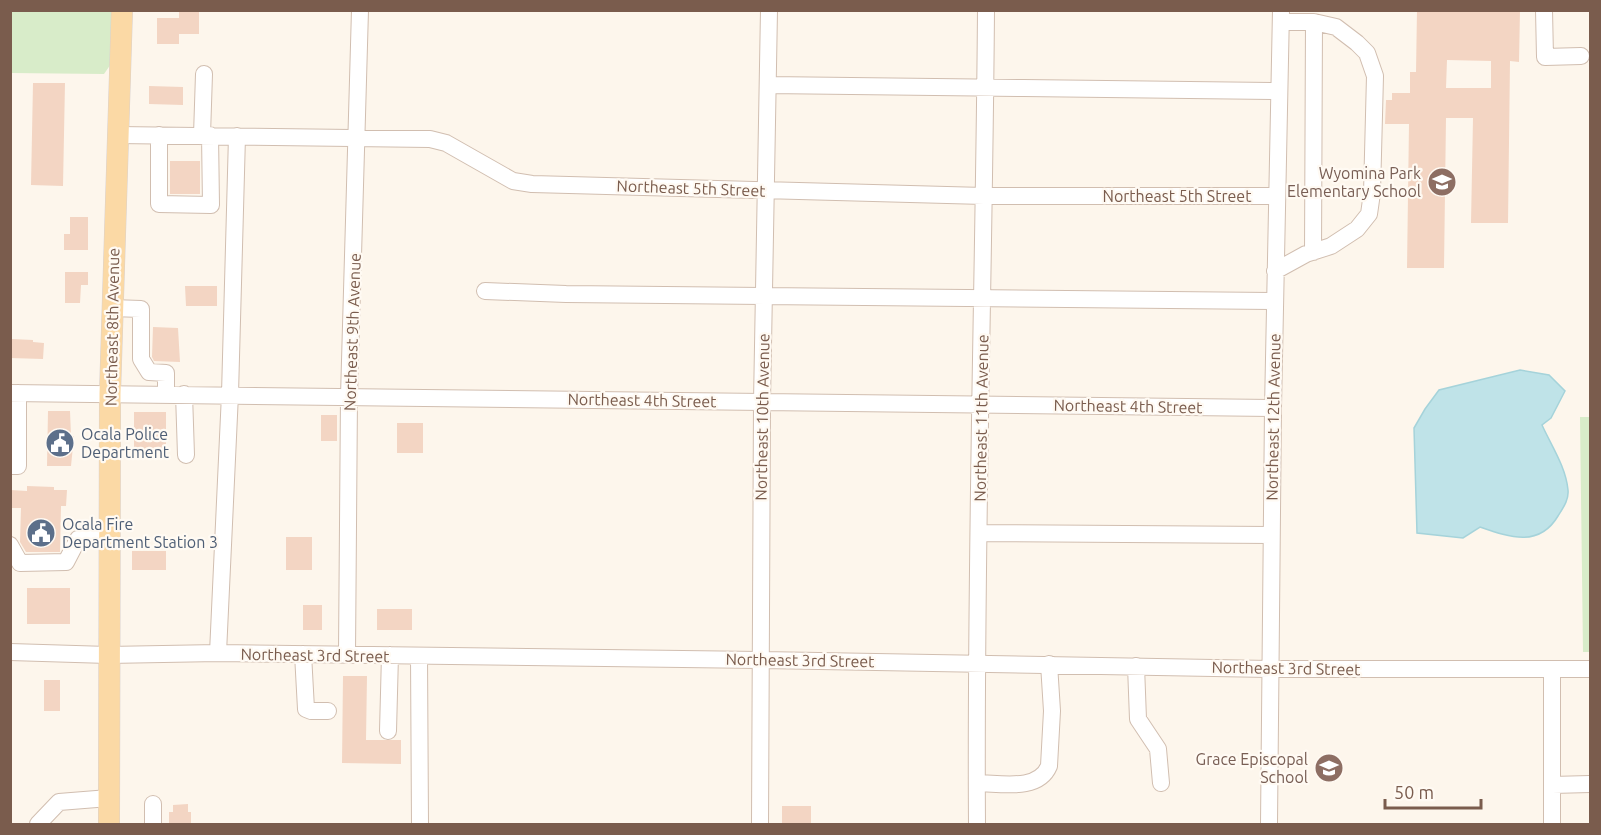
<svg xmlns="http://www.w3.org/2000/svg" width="1601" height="835" font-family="Ubuntu,sans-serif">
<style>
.green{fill:#d8ecc9}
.water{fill:#bfe3e8;stroke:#a5d3da;stroke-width:1.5}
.building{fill:#f3d5c3;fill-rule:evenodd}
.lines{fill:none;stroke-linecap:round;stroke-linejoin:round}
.minor-casing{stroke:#d1beb0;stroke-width:18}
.major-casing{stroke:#dad1cd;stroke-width:22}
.minor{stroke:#fff;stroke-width:16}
.major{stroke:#fbd9a5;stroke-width:21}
.labels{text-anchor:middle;stroke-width:4.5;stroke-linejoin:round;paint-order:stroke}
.education-label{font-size:16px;fill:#785e54;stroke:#fffaf3;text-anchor:end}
.street-label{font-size:16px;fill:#7a5c4d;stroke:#fffaf3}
.service-label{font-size:16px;fill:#4e5e75;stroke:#fffaf3;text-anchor:start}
</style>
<rect width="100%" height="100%" fill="#fdf6ec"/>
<path class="green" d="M11,11H115L113,61L104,74L11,73Z
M1580,417H1590V652H1583Z"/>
<path class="water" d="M1520,370L1549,375L1565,391L1551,418L1542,425C1551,445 1566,467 1568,490C1569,500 1563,508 1558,516C1539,548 1509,537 1480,527L1463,538L1417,533L1414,428L1425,409L1439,390Z"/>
<path class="building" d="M179,10H199V34H179V44H157V18H179Z
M1417,10H1520L1519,62L1510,61L1508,223H1471L1473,118H1446L1444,268H1407L1409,124H1385L1386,100H1392V93H1410V72H1416ZM1447,60L1491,61V88H1446Z
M33,83H65L63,186L31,185Z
M149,86L183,87V105L149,104Z
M170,161H200V194H170Z
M70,217H88V250H64V234H70Z
M65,272H88V285H81L80,303H65Z
M185,286H217V306H186Z
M153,327L178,328L180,362L154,361L152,357Z
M12,339L33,340V342L44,343L43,359L10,358Z
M48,411H70L71,436H74L71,466H47Z
M134,412H166V455H134Z
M321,415H337V441H321Z
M397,423H423V453H397Z
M27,486L54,487V490H67L66,506H61L60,552H26L20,542L21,508H10V490L27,491Z
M286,537H312V570H286Z
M132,551H166V570H132Z
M27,588H70V624H27Z
M303,605H322V630H303Z
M377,609H412V630H377Z
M343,676H367L366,740H401V764L342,763Z
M44,680H60V711H44Z
M188,804V812H191V825H169V812H173V805Z
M782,806H811V825H782Z"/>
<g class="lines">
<g class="minor-casing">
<path id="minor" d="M1544,10L1545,57L1581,56
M768,85C938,86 1109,90 1279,91
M117,135L430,139L446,143L513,181L532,184L984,196H1276
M159,135V204L211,205L210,135
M202,135L204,74
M1313,252L1314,22
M1275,271L1306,254L1331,246L1357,229L1369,214L1372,193L1375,76L1367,53L1357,43L1336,27L1314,22H1281
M485,291L566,294L1274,301
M112,308L141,309V359L149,372L166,373V394
M10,393L1273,408
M184,394L186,455
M10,466H18V393
M979,533L1271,535
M10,545L20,563L66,562L78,539H109
M10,652L108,655L218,653L760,660L1270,669H1590
M218,653L230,394L237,136
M303,654L306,709L311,711H328
M347,654L349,396L360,10
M419,656L420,824
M1136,666L1138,719L1158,749L1161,783
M388,731L390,655
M977,783C1000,783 1038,792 1049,766L1052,711L1049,664
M1552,785L1590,784
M153,804V824
M38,824L59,802L109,798
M760,824L762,402L769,10
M977,824C975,553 984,282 986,10
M1269,824L1273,408L1281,10
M1552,824V669"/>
</g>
<g class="major-casing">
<path id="major" d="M109,824L110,394L122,10"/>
</g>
<use href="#minor" class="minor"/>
<use href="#major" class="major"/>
</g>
<defs>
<g id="school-disc" transform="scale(1.5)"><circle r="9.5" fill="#8d6e63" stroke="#fffaf3"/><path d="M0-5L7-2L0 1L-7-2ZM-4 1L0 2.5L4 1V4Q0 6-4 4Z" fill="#fff"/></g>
<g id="civic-disc" transform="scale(1.5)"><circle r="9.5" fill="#5c6f8a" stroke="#fffaf3"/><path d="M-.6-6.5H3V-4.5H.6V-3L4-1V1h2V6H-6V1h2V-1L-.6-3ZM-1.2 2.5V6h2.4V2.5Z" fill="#fff"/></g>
</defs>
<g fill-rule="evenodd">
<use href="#school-disc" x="1442" y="182"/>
<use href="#civic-disc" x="60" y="443"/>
<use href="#civic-disc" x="41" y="533"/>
<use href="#school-disc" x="1329" y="768"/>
</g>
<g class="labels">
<g class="education-label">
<text x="1421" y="179">Wyomina Park<tspan x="1421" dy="18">Elementary School</tspan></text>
<text x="1308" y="765">Grace Episcopal<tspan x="1308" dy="18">School</tspan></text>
</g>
<g class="street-label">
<text transform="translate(691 188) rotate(2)" y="6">Northeast 5th Street</text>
<text x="1177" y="202">Northeast 5th Street</text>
<text transform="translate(112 327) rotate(-89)" y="6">Northeast 8th Avenue</text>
<text transform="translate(352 332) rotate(-88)" y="6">Northeast 9th Avenue</text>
<text transform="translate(642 400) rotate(1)" y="6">Northeast 4th Street</text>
<text transform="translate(1128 406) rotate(1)" y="6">Northeast 4th Street</text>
<text transform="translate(762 417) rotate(-89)" y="6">Northeast 10th Avenue</text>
<text transform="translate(1273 417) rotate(-89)" y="6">Northeast 12th Avenue</text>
<text transform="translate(981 418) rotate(-89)" y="6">Northeast 11th Avenue</text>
<text transform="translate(315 655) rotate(1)" y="6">Northeast 3rd Street</text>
<text transform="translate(800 660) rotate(1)" y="6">Northeast 3rd Street</text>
<text transform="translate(1286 668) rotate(1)" y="6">Northeast 3rd Street</text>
</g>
<g class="service-label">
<text x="81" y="440">Ocala Police<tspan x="81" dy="18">Department</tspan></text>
<text x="62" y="530">Ocala Fire<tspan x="62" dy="18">Department Station 3</tspan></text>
</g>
</g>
<rect width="1601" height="835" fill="none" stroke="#7a5c4d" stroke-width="24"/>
<path d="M1385 799v9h96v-9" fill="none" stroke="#7a5c4d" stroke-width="3"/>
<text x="1394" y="799" font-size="18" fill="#7a5c4d" stroke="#fffaf3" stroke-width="4.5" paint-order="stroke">50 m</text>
</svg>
